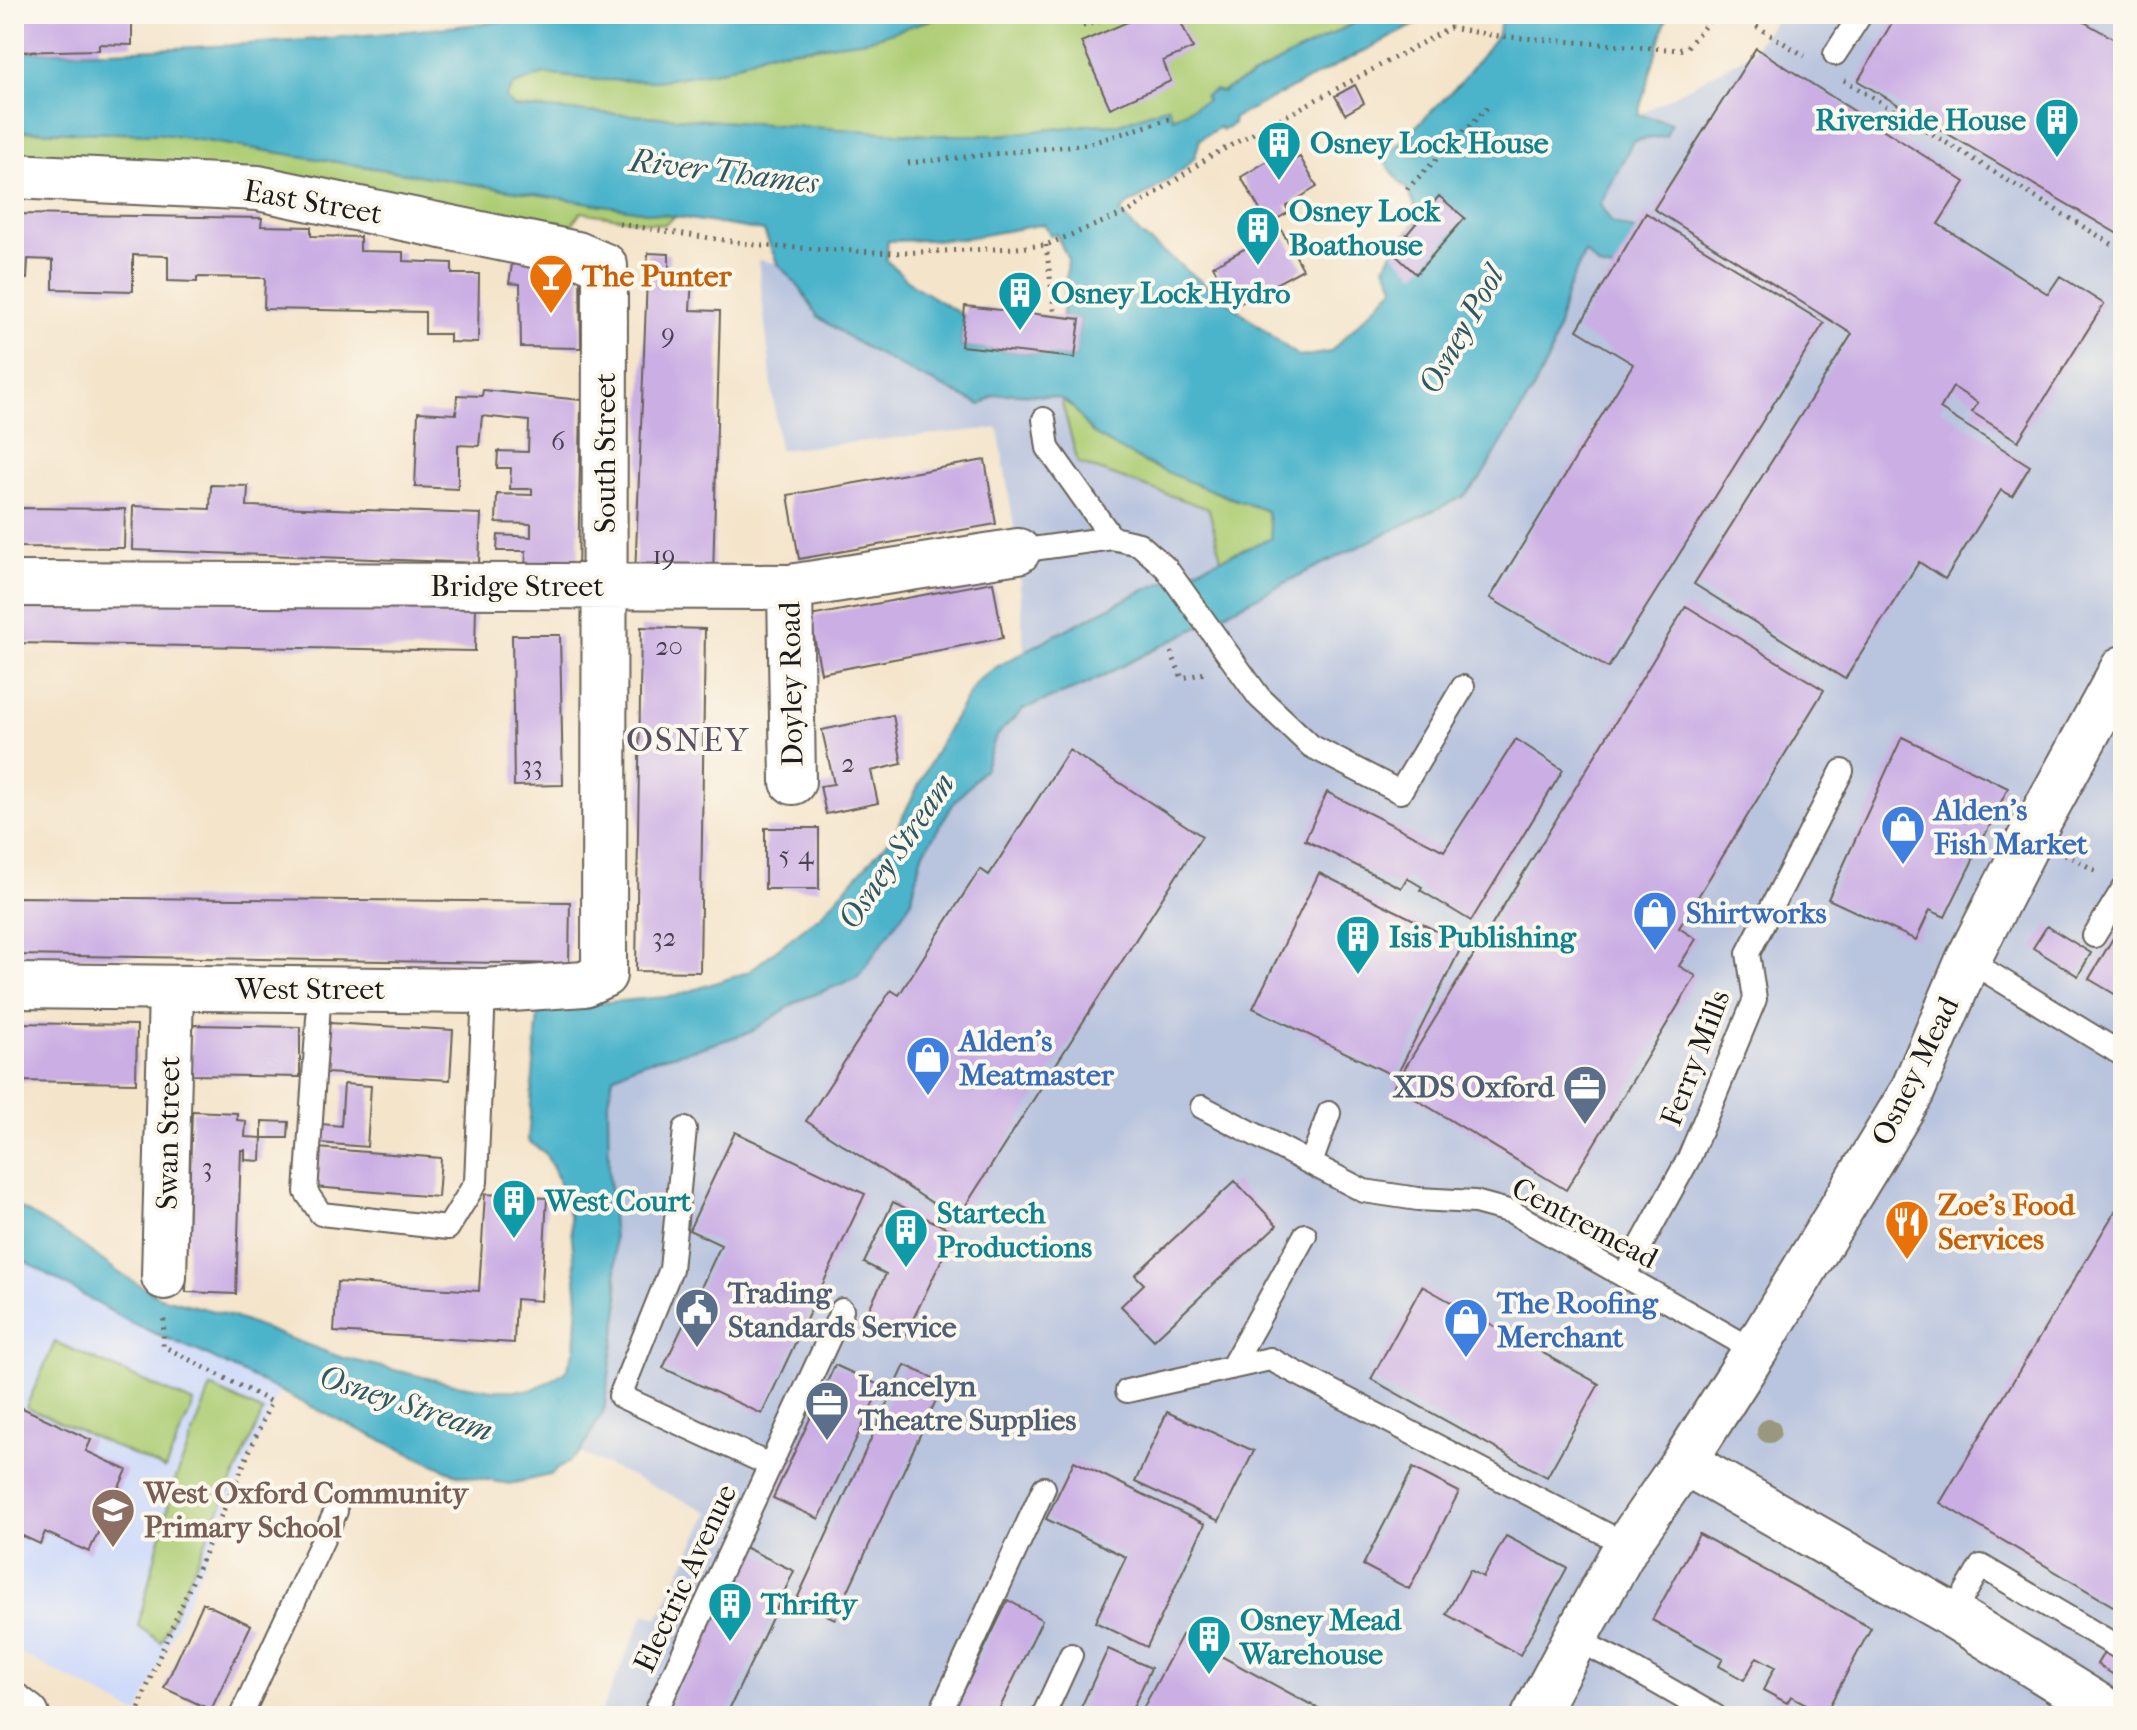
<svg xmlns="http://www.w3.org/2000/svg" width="2137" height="1730" font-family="'IM FELL French Canon',serif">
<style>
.built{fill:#cedafa}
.industrial{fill:#b9c4de}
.green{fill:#adcd74;stroke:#647448;stroke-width:2}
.water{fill:#4cb4cb;stroke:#346874;stroke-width:2;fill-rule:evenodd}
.building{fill:#caaee4}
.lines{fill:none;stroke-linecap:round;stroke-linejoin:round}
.service-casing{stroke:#686259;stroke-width:26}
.minor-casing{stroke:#686259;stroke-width:48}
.path{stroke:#686259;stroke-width:5;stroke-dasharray:2 6;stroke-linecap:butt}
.service{stroke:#fff;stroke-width:22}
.minor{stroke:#fff;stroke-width:44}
.tree{fill:#99987b}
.labels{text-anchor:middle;stroke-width:8;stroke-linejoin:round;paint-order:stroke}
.number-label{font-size:26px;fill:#48404e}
.culture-label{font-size:30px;font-weight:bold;fill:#0d838f;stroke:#fbf7ec;text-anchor:start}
.street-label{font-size:30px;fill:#1c1c1c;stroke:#fbf7ec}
.food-label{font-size:30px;font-weight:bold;fill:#c56008;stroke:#fbf7ec;text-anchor:start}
.shop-label{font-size:30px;font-weight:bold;fill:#366cbe;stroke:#fbf7ec;text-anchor:start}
.service-label{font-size:30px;font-weight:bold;fill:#4e5e75;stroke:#fbf7ec;text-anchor:start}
.education-label{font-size:30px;font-weight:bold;fill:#785e54;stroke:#fbf7ec;text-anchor:start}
.water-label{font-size:32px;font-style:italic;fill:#2f5962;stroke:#fbf7ec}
.quarter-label{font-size:34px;letter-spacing:2px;fill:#594f62;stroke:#fbf7ec}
</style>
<rect width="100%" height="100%" fill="#fbf7ec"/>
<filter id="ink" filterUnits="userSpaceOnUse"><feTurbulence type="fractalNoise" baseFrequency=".0125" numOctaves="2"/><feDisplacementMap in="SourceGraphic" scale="16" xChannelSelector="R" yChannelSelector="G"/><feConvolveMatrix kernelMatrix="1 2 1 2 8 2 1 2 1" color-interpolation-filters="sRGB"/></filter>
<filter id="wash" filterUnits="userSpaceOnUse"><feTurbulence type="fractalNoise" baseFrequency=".006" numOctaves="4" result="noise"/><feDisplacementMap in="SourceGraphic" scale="32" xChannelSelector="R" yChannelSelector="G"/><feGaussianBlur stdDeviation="1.8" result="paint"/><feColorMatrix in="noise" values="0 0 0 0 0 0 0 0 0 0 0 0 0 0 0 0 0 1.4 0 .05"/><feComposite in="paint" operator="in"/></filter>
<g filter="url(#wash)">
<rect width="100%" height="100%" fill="#f4e4ca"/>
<path class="built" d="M14,1255L133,1324L200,1352L280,1390L138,1714L14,1650Z"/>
<path class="industrial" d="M1780,14H2123V1716H599L645,1613L658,1618L709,1512L580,1453L604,1410L616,1263L609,1175L608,1101L613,1077L631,1067L645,1062L700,1048L751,1032L798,1001L857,978L911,902L921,857L953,804L985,768L996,736L1023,709L1087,684L1308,571L1464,496L1480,479L1532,392L1551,353L1567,291L1586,252L1600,267L1636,230L1612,223L1600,205L1633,141L1666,136L1671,123L1638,115L1748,55Z
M758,260L777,263L800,288L818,317L911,372L981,405L995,395H1037L1061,399L1078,463L1209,510L1221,559L1140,592L1024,652L1018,551L998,428L779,450Z"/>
<path class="green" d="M957,14H1371L1221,92L1215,90L1206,96L1208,100L1173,118L1167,107L1119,124L1088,125L999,135H927L514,107L505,98L514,85L544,74L598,80L724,70L765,53L826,46Z
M14,131L162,134L676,216L663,225L581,212L569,229L221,173L14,164Z
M1061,399L1079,413L1092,433L1143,462L1227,497L1266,510L1273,538L1221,559L1209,509L1078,463Z
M55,1342L194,1403L165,1469L26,1407Z
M211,1387L263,1412L161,1642L138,1626L173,1486Z"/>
<path class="water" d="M563,14H957L926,21L868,40L765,53L724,70L658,81L598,80L544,74L514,85L505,98L514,107L927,135H999L1088,125L1119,124L1168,106L1173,118L1207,100L1205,96L1215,90L1221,92L1371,14H1436L1234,118L1233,124L1222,130L1220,127L1200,139L1195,157L1185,168L1151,192L1127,205L1120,212L1140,234L1299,357L1330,352L1395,287L1385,266L1392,252L1420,217L1407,189L1399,181L1383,159L1460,83L1497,36L1501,22L1471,14H1670L1665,23L1638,114L1671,123L1666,136L1633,141L1600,205L1612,223L1637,231L1613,270L1600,267L1585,252L1567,291L1551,353L1532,392L1480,479L1464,496L1308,571L1087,684L1023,709L996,736L985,768L953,804L921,857L911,902L857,978L798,1001L751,1032L700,1048L644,1062L631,1067L613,1077L608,1101L609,1175L619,1308L604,1410L580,1453L550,1475L510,1484L457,1475L353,1427L200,1352L133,1324L14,1255V1204L76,1241L121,1274L160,1297L225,1314L340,1357L449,1383L493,1390H531L552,1380L566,1370L575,1350L578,1300L570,1218L556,1174L545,1153L528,1141L538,1012L567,1006L675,996L748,972L822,914L893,836L942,739L976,682L998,666L1057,634L1140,592L1272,538L1267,511C1209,490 1149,468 1097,436C1082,427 1078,404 1058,398C1046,395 1007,392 996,395C991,396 985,402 981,405L911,372L859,344L818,317L800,288L777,263L764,231L162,134L14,131V52C55,51 96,52 136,50C279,44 422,32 563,14ZM1044,224L1051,236L1056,234L1068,259L1062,317L1080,319L1075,358L961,346L964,316L913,285L886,260L888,241L962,239Z"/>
<g id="blocks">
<path class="building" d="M14,14H132V45L99,44V50L14,52Z
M1146,14H1177L1193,48L1163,61L1171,81L1110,108L1081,42Z
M1897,14H2070L2123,44V237L1858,81Z
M1756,48L1965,182L1938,224L2048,294L2060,276L2104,304L2018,441L1972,412L1978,403L1953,387L1940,409L2030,466L2012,496L2001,490L1945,579L1919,562L1845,679L1694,584L1852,334L1654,209Z
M1355,85L1364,103L1345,114L1335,96Z
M1289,148L1296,159L1300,157L1317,187L1286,206L1289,212L1268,224L1241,177Z
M1439,196L1465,218L1416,274L1392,252Z
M1646,213L1824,323L1608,668L1490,598L1633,364L1577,330Z
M14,214L262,218L261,226L311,227V236L360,237V251L403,252V261L452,263V274H479L478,343L450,342V334H425V312L264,309L265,278L197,277V282L168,281V256L133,255V291L53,289V260L28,259L27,279L14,278Z
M1281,229L1303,269L1235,306L1213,266Z
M514,252L580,266L581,348L521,347L520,284L509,283Z
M648,253L669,254V278L692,279L690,310L720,311L713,578L635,576Z
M965,306L1080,319L1075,358L961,346Z
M483,390L581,400L578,574L525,572L526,551H497L498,535L531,537V524L496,523L497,494L532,495V489H510L511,468H497L498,451L528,452L529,421L482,416L479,446L458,445V489L415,487L418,412L456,414L457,395L482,396Z
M985,460L996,524L799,559L788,495Z
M211,485L248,486L247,506L481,514L479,563L132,550L133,506L210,509Z
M19,508L125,509L124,548L14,547V511Z
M993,582L1003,638L821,673L810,616Z
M14,596L476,605L475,651L14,643Z
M1686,606L1824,690L1679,928L1696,939L1679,966L1696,976L1566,1190L1394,1086Z
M641,627L705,629L700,972L636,971Z
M512,635H560L563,785L514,786Z
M893,715L902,764L871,771L878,803L826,814L820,786L834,784L822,730Z
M1902,737L2008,788L1945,917L1930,910L1916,940L1828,899Z
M1516,739L1563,770L1471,921L1420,890L1422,887L1407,878L1401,888L1305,840L1327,792L1444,851Z
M1069,750L1202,836L957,1219L806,1121L891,990L899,995L980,869L989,875Z
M765,828H819V889H765Z
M1319,873L1463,944L1396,1077L1253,1008Z
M14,897L570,902L569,964L14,955Z
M2123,921V999L2089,979Z
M2047,926L2091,953L2078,976L2033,948Z
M14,1023L137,1025L136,1083L18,1081L17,1096L14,1095Z
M329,1023L453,1030L450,1080L326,1073Z
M192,1025L300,1027V1077L191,1075Z
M344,1084L371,1086L367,1147L320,1143L322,1124L341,1126Z
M192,1111L237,1113V1120L246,1121L245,1137L262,1138V1121L289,1122L288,1138H262L261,1161L245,1160V1150H241L236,1294L186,1292Z
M735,1132L865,1194L762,1414L663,1368L721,1245L689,1230Z
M317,1148L441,1158L438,1197L314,1187Z
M1235,1181L1277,1225L1154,1340L1121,1306L1144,1284L1135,1275Z
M485,1194L547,1198L541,1301L516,1299L514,1343L334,1332L337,1282L479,1291Z
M2123,1198V1612L1940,1503Z
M893,1202L955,1232L905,1336L865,1317L886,1274L864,1263Z
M1422,1286L1599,1384L1547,1477L1371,1379Z
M835,1365L881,1386L819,1519L773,1498Z
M905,1365L944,1383L835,1619L796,1601Z
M14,1404L91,1440L86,1451L127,1470L89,1552L45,1532L40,1544L14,1532Z
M1167,1412L1254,1451L1219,1521L1135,1482Z
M1074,1461L1205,1524L1147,1647L1095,1622L1126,1557L1046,1519Z
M1413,1468L1459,1492L1409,1589L1363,1565Z
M1699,1534L1871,1628L1825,1714L1791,1696L1787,1703L1763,1690L1775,1667L1757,1657L1744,1680L1719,1666L1723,1658L1652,1620Z
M1506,1536L1567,1568L1520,1655L1446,1614L1470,1570L1483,1577Z
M744,1547L794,1571L726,1716H665Z
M1008,1600L1042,1620L996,1716H943L944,1712L952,1715Z
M203,1603L251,1625L211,1710L164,1688Z
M2123,1621V1681L2097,1664Z
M1182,1635L1332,1716H1139Z
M1108,1649L1151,1668L1129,1716H1077Z"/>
</g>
</g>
<g filter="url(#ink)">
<use href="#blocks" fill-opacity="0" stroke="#686259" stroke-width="2"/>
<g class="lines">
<g class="service-casing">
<path id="service" d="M1835,54L1861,14
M1044,419L1048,448L1112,538
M1018,551L1112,538L1139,544L1166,568L1259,697L1311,746L1400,792L1463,687
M2094,936L2123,889
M1968,960L2123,1055
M320,989L306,1192L321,1214L448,1228L476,1182L484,991
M1202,1107L1364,1191L1418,1199L1475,1202L1512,1212L1755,1351
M685,1129L671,1269L620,1396L770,1465
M1311,1163L1329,1113
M1624,1276L1689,1158L1755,999L1748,953L1842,771
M1231,1368L1305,1235
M1127,1391L1270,1359L1627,1545
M1952,1615L1981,1566L2123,1650
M1575,1639L1621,1662L1715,1716
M241,1716L336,1511
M654,1716L842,1310
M939,1716L1044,1488
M1043,1716L1071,1655"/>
</g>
<g class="minor-casing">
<path id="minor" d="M14,176L258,188L577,254L605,266L604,975L584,984L484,991L14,986
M14,584L790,587L1018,551
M790,587L793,782
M164,1277L171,989
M1684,1462L1952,1615L2115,1716
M14,1706L27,1716
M1534,1716L1575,1639L1627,1545L1684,1462L1755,1351L1912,1092L1968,960L2031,836L2123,668"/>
</g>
<path class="path" d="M1082,14L1080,27L1123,14
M1736,14L1805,56
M1844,80L2123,251
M908,163L1088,144L1173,118
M1407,189L1490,105
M619,224L762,246L894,253L1017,248L1046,245L1130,211L1209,157L1450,28L1497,36L1679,50L1687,47L1715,14
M1046,245L1055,316
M2123,300L2120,305L2123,307
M1171,652L1182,678L1205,673
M2065,854L2098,872
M136,1716L156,1664L271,1402L163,1346L164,1318"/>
<use href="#service" class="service"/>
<use href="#minor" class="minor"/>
</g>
<circle class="tree" cx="1769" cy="1431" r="12"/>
</g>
<defs>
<g id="building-pin" transform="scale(2.3)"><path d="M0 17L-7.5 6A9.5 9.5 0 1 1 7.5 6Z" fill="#0f9aa8" stroke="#fbf7ec"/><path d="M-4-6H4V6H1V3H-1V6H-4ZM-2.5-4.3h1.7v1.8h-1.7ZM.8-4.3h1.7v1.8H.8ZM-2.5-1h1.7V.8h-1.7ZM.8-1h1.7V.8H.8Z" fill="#fff"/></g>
<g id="bar-pin" transform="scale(2.3)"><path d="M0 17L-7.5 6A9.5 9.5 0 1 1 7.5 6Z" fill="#e8710a" stroke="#fbf7ec"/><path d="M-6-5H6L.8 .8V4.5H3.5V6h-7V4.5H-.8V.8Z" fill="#fff"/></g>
<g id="shop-pin" transform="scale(2.3)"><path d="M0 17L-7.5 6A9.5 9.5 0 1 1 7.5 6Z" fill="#3f7fe0" stroke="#fbf7ec"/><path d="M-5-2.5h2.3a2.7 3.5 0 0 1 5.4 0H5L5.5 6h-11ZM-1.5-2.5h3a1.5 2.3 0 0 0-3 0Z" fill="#fff"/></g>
<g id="office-pin" transform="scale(2.3)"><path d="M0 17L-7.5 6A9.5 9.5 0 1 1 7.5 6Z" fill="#5c6f8a" stroke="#fbf7ec"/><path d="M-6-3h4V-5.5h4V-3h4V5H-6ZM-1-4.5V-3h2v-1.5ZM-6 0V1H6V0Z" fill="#fff"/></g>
<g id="restaurant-pin" transform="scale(2.3)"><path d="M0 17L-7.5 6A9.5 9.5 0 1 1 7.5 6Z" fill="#e8710a" stroke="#fbf7ec"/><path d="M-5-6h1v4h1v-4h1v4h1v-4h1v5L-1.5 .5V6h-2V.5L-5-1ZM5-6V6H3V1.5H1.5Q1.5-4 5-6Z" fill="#fff"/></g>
<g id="civic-pin" transform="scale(2.3)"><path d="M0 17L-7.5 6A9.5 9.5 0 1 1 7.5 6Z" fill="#5c6f8a" stroke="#fbf7ec"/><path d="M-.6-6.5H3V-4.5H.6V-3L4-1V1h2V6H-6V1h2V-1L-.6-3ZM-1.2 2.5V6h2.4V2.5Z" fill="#fff"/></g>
<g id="school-pin" transform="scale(2.3)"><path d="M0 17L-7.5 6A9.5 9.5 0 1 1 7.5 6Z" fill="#8d6e63" stroke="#fbf7ec"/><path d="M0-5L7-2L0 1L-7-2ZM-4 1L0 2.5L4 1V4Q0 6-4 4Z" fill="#fff"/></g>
</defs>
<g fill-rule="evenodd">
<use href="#building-pin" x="2057" y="120"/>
<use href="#building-pin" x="1279" y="143"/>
<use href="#building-pin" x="1258" y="228"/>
<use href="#bar-pin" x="551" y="276"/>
<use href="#building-pin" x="1020" y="293"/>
<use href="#shop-pin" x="1903" y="827"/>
<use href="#shop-pin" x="1655" y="913"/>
<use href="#building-pin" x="1358" y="937"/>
<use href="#shop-pin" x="928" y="1058"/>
<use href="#office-pin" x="1585" y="1087"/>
<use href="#building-pin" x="514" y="1201"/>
<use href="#restaurant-pin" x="1907" y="1222"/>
<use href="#building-pin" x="906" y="1230"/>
<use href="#civic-pin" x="697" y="1310"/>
<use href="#shop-pin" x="1466" y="1320"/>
<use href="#office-pin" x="827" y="1403"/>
<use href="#school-pin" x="113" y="1510"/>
<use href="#building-pin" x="730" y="1604"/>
<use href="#building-pin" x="1209" y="1637"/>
</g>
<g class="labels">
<g class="number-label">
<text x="668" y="342">9</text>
<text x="558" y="450">6</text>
<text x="664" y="564">19</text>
<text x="669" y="655">20</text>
<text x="848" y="772">2</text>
<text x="532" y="774">33</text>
<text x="784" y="864">5</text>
<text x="806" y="864">4</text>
<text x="664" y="946">32</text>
<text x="207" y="1176">3</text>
</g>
<g class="culture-label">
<text x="2026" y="130" text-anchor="end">Riverside House</text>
<text x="1310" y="153">Osney Lock House</text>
<text x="1289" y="221">Osney Lock<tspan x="1289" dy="34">Boathouse</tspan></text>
<text x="1051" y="303">Osney Lock Hydro</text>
<text x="1389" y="947">Isis Publishing</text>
<text x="545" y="1211">West Court</text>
<text x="937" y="1223">Startech<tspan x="937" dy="34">Productions</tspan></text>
<text x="761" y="1614">Thrifty</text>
<text x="1240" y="1630">Osney Mead<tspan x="1240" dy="34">Warehouse</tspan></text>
</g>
<g class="street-label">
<text transform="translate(313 202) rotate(10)" y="10">East Street</text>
<text transform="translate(605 453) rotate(-90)" y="10">South Street</text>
<text x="517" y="596">Bridge Street</text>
<text transform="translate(791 684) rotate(-91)" y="10">Doyley Road</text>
<text x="310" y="999">West Street</text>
<text transform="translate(1695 1058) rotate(-69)" y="10">Ferry Mills</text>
<text transform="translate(1915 1071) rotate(-64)" y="10">Osney Mead</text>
<text transform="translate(168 1133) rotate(-89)" y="10">Swan Street</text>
<text transform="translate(1585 1223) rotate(28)" y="10">Centremead</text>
<text transform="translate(685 1578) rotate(-65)" y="10">Electric Avenue</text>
</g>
<g class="food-label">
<text x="582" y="286">The Punter</text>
<text x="1938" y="1215">Zoe's Food<tspan x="1938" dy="34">Services</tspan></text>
</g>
<g class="shop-label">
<text x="1934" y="820">Alden's<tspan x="1934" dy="34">Fish Market</tspan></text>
<text x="1686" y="923">Shirtworks</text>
<text x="959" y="1051">Alden's<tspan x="959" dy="34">Meatmaster</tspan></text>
<text x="1497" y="1313">The Roofing<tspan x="1497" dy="34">Merchant</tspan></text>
</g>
<g class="service-label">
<text x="1554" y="1097" text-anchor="end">XDS Oxford</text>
<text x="728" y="1303">Trading<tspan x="728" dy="34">Standards Service</tspan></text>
<text x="858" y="1396">Lancelyn<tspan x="858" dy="34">Theatre Supplies</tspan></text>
</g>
<g class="education-label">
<text x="144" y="1503">West Oxford Community<tspan x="144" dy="34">Primary School</tspan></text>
</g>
<g class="water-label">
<text transform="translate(724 171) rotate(7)" y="11">River Thames</text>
<text transform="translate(1461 330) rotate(-61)" y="11">Osney Pool</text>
<text transform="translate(896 851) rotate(-56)" y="11">Osney Stream</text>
<text transform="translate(406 1403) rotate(18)" y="11">Osney Stream</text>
</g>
<g class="quarter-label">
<text x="688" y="751">OSNEY</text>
</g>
</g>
<rect width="2137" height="1730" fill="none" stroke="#fbf7ec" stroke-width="48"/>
</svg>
